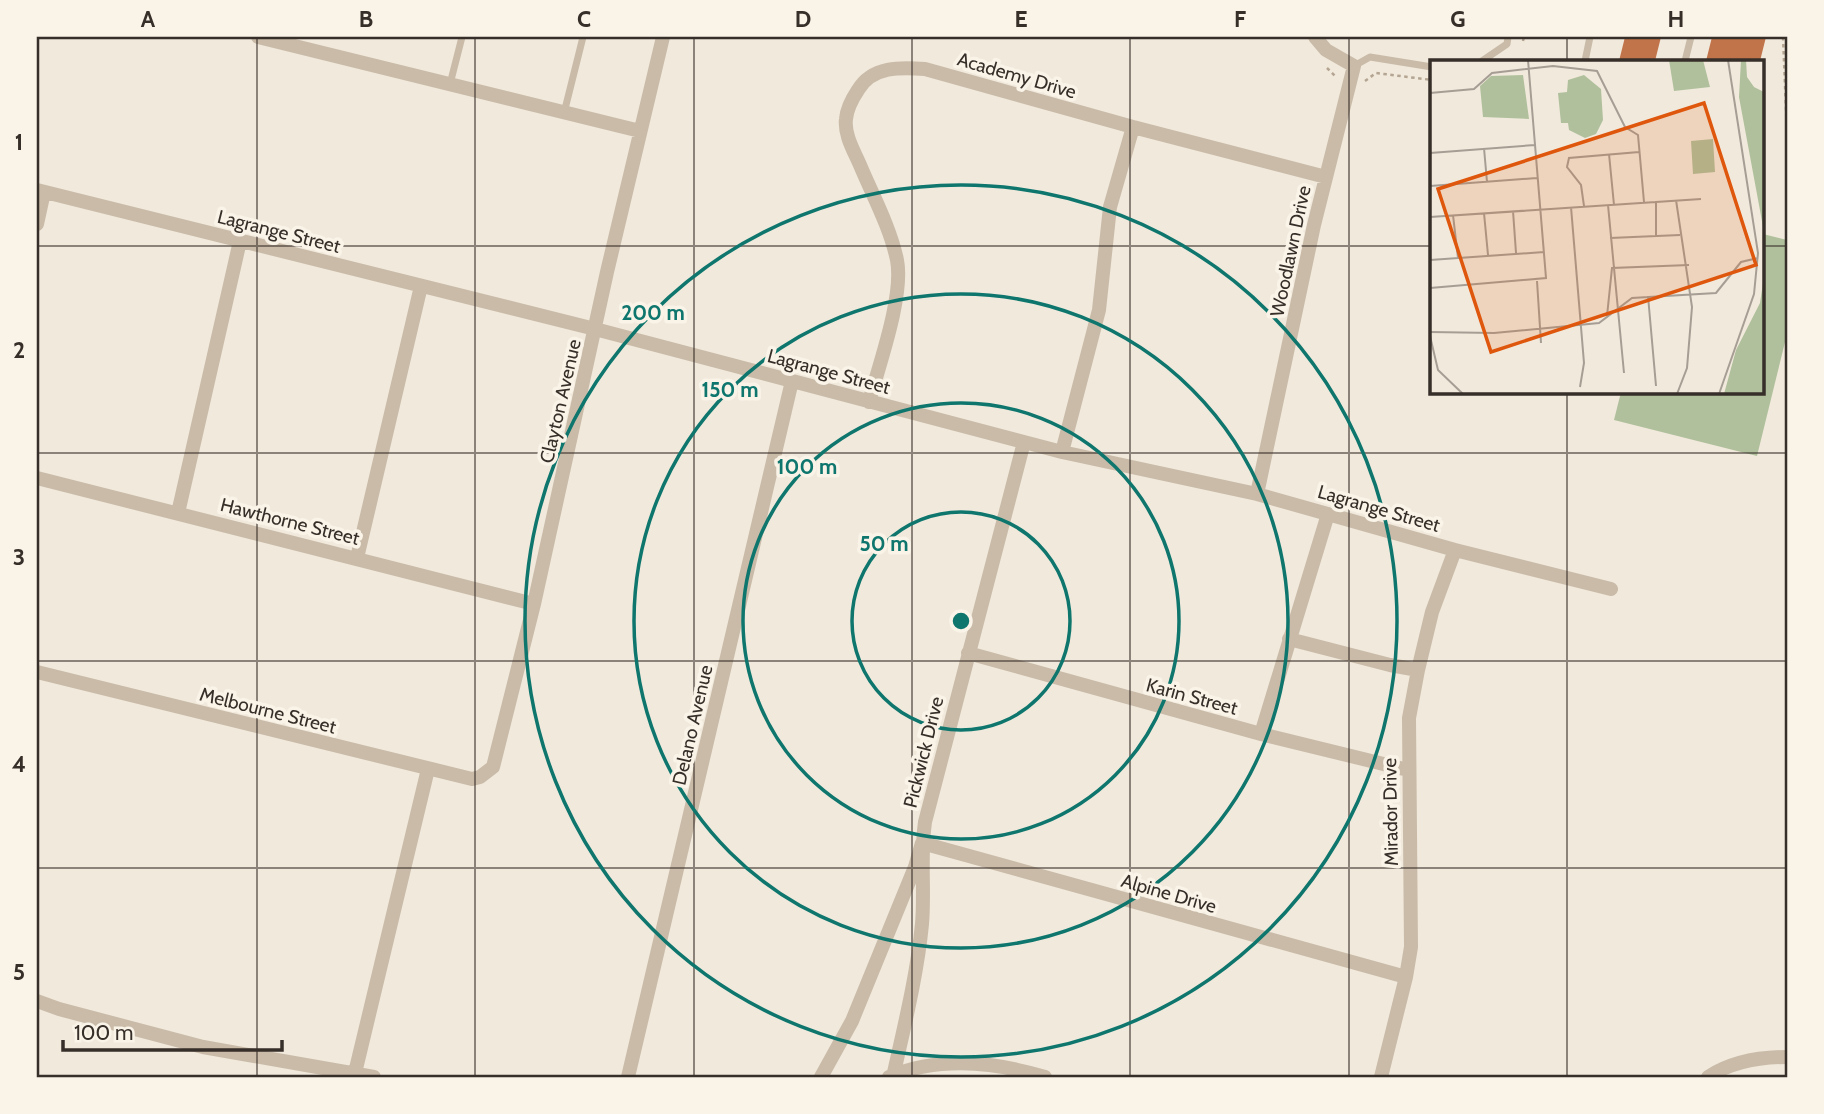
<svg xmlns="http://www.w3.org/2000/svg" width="1824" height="1114" font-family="Cabin,sans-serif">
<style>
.green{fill:#b0c09c}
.building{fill:#c17449}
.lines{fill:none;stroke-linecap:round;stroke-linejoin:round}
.path{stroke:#b4a592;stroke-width:2.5;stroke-dasharray:3.5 3.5;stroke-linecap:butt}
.service{stroke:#c9bba8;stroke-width:7}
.minor{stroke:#c9bba8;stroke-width:14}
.grid{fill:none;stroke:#362e28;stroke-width:2;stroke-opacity:0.55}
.ring{fill:none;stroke:#0f766e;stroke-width:3.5}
.labels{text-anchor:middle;stroke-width:7;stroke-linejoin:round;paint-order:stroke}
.street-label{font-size:19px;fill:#362e28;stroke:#f9f3e8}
.inset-road{fill:none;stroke:#a69e94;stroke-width:2}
.view{fill:#df570d;fill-opacity:0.15;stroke:#df570d;stroke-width:3.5}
.inset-edge{fill:none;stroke:#362e28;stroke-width:3.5}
.centre{fill:#0f766e;stroke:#f9f3e8;stroke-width:3.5}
.ring-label{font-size:21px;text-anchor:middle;font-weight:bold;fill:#0f766e;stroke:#f9f3e8;stroke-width:7;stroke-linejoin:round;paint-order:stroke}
.neatline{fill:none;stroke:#362e28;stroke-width:2.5}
.grid-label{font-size:23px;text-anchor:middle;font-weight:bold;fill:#362e28}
</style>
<rect width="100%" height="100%" fill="#f1e9dc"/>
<path class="green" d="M1763,234L1787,240V334L1757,456L1614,420L1621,392H1763Z"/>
<path class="building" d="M1625,37H1661L1655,61H1619Z
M1712,37H1766L1760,61H1706Z"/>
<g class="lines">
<path class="path" d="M1783,37L1787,134
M1523,41L1524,37
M1327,68L1335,76
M1365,81L1376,73L1432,80"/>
<path class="service" d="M1482,61L1507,44L1508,37
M1585,61L1590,37
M1685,61L1691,37
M1354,66L1370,57L1432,67
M450,84L462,37
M564,113L583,37"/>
<path class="minor" d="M258,37L640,131
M37,190L595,329L1062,452L1257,494L1455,550L1611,589
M37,224L44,192
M869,402C879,365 904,296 897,260C890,227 873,196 860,165C854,151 844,135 846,119C847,108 852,99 858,90C872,66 901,67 925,69L1133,127L1326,177
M1062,452L1099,310L1110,207L1133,127
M37,478L534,604
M1257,494L1314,225L1354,66L1326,50L1315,37
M178,513L240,241
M357,558L421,286
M1289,639L1390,665L1418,670
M968,653L1261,734L1408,770
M37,672L472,779L480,777L493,767L534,604L607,272L663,37
M1261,734L1328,514
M37,1001L59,1009L203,1047L374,1077
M354,1077L428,769
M628,1077L792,381
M821,1077L852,1021L915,867L922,843L1406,977
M889,1077C939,1056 995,1062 1045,1077
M893,1077C904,1027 917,976 922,924C925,890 920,856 925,822L1024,442
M1381,1077L1406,977L1411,947L1409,718L1418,670L1432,612L1455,550
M1708,1077C1731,1062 1760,1057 1787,1057"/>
</g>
<path class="grid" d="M257,37V1077M475,37V1077M694,37V1077M912,37V1077M1130,37V1077M1349,37V1077M1567,37V61M37,246H1432M1763,246H1787M1567,392V1077M37,453H1787M37,661H1787M37,868H1787"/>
<g class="ring">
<circle cx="961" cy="621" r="109"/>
<circle cx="961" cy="621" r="218"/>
<circle cx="961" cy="621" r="327"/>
<circle cx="961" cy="621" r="436"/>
</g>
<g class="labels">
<g class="street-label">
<text transform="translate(1017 75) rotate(16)" y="7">Academy Drive</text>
<text transform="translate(279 231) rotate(14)" y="7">Lagrange Street</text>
<text transform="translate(1290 251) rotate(-78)" y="7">Woodlawn Drive</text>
<text transform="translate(829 371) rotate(15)" y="7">Lagrange Street</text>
<text transform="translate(560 401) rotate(-77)" y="7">Clayton Avenue</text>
<text transform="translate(1379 508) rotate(16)" y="7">Lagrange Street</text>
<text transform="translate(290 521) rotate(14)" y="7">Hawthorne Street</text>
<text transform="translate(1192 696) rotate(15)" y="7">Karin Street</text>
<text transform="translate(268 710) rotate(14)" y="7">Melbourne Street</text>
<text transform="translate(692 725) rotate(-77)" y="7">Delano Avenue</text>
<text transform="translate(923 752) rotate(-76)" y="7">Pickwick Drive</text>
<text transform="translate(1390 812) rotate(-91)" y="7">Mirador Drive</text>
<text transform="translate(1169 893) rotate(16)" y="7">Alpine Drive</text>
</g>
</g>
<g transform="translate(1430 60)">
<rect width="334" height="334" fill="#f1e9dc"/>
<path d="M239,0H273L280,27L244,31ZM311,0H316L317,17L324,27L334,32V172L309,37ZM93,15L99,59L53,57L50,26L61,16ZM154,15L171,29L173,60L166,74L155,78L139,70L138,63H131L128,33L137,32L138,20ZM283,79L285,112L263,114L261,81ZM334,216V334H294L306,290L330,243Z" fill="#b0c09c"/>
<path class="inset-road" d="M0,33L44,29L62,13L123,6L167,11L195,67L208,75L214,142M54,88L57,122M0,93L105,85M179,94L184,145M0,126L107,118M246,140L262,247L257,308L247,334M226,141V176M178,145L194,313M154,146L151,125L137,107L139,98L209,92M141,147L154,303L150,327M83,151L86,193M54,153L58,195M23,155L28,198M0,157L271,139M180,178L250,175M0,200L114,192M107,221L111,283M0,228L116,218L98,0M218,236L226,326M177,256L182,208L259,205M0,272L64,273L169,263L202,238L286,233L311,202L328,198M0,276L8,310L33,334M289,334L324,234L328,193L298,0"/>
<path class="view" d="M274,43L326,205L61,292L8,129Z"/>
<rect width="334" height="334" class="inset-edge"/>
</g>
<circle cx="961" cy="621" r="10" class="centre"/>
<g class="ring-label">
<text x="653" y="320">200 m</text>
<text x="730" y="397">150 m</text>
<text x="807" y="474">100 m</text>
<text x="884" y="551">50 m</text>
</g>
<rect width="1824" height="1114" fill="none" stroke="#f9f3e8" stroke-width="77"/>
<path d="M63 1040v10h219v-10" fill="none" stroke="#362e28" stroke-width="3.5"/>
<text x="74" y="1040" font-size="21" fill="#362e28" stroke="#f9f3e8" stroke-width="5" paint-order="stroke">100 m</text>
<rect x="38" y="38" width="1748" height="1038" class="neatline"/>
<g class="grid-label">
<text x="148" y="27">A</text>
<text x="366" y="27">B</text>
<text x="584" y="27">C</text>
<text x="803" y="27">D</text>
<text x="1021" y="27">E</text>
<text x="1240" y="27">F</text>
<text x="1458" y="27">G</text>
<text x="1676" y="27">H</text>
<text x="19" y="150">1</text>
<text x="19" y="358">2</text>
<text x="19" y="565">3</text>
<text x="19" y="772">4</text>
<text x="19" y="980">5</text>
</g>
</svg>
